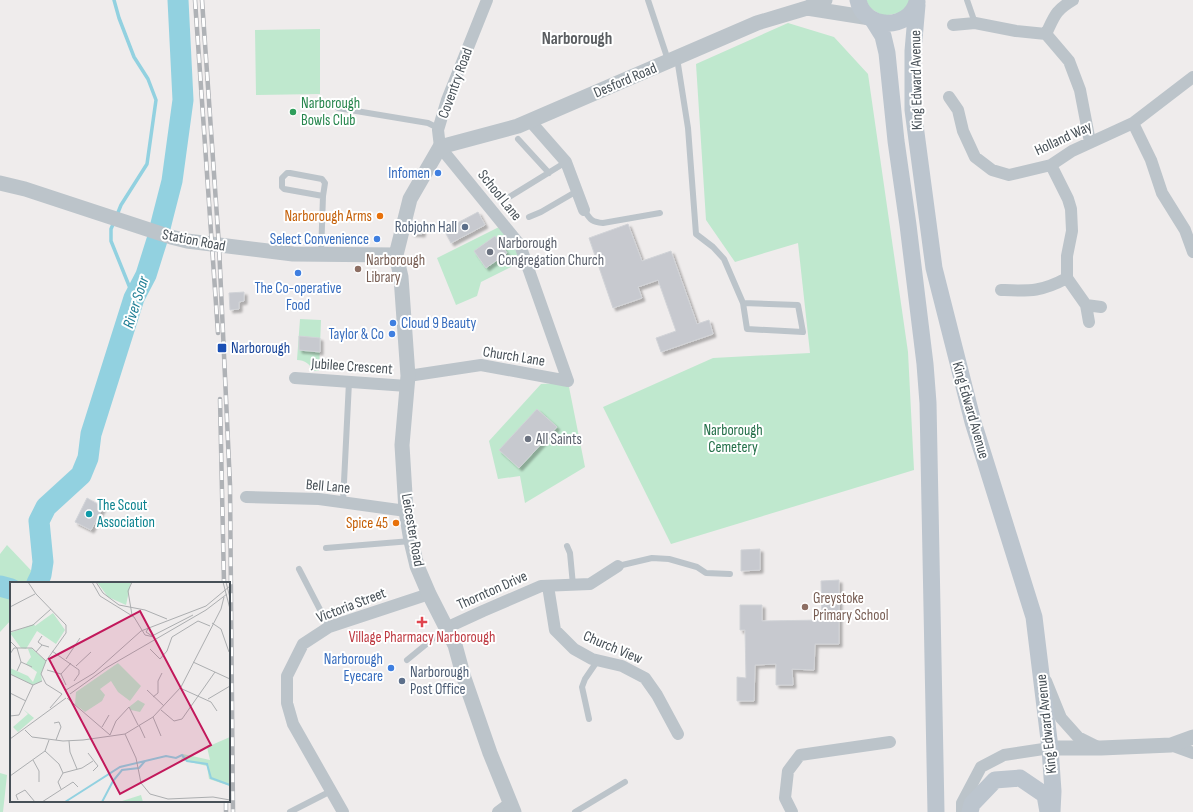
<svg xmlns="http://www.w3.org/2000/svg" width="1193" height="812" font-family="'Sofia Sans Condensed',sans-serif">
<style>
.green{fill:#bfe8ce}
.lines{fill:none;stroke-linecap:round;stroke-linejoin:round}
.stream{stroke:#92d1e0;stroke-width:3.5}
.river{stroke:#92d1e0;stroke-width:21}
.building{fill:#c7c9cf;stroke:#d1d3d7;filter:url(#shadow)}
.service{stroke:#bcc4ca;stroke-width:6}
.minor{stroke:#bcc4ca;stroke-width:12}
.tertiary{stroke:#bcc4ca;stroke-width:15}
.secondary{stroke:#bcc5ce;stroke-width:17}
.rail-casing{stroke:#afb2b6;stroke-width:4.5}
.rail{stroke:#fff;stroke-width:3;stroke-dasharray:9;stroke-linecap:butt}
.leisure-dot{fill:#2e9e5b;stroke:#fff;stroke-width:1.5}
.shop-dot{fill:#3f7fe0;stroke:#fff;stroke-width:1.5}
.food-dot{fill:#e8710a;stroke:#fff;stroke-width:1.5}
.service-dot{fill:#5c6f8a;stroke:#fff;stroke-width:1.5}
.worship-dot{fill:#6b7280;stroke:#fff;stroke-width:1.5}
.education-dot{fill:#8d6e63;stroke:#fff;stroke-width:1.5}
.transit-dot{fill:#1a4fb4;stroke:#fff;stroke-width:1.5}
.culture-dot{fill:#0f9aa8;stroke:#fff;stroke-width:1.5}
.health-dot{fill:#e0444e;stroke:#fff;stroke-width:1.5}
.labels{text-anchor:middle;stroke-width:4;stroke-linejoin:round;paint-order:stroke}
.street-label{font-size:15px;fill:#475057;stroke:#fff}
.leisure-label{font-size:15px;fill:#27864d;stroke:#fff;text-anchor:start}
.shop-label{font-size:15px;fill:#366cbe;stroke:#fff;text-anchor:end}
.food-label{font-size:15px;fill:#c56008;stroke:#fff;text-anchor:end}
.service-label{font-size:15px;fill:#4e5e75;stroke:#fff;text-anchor:end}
.worship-label{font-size:15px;fill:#5b616d;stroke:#fff;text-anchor:start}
.education-label{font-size:15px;fill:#785e54;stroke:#fff;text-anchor:start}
.transit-label{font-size:15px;fill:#164399;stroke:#fff;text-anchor:start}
.park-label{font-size:15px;fill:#226e47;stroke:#fff}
.culture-label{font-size:15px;fill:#0d838f;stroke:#fff;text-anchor:start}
.health-label{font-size:15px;fill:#be3a42;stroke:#fff}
.water-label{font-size:16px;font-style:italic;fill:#1e7d94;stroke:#fff}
.quarter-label{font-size:17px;font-weight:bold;fill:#5a5d60;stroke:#fff}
.inset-river{fill:none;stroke:#92d1e0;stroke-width:2}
.inset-road{fill:none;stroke:#acaeb0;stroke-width:1}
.view{fill:#c2185b;fill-opacity:0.15;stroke:#c2185b;stroke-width:2}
.inset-edge{fill:none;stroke:#475057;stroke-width:2}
</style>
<defs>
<filter id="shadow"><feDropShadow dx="3" dy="3" stdDeviation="1" flood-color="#0004"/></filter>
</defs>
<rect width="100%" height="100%" fill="#efecec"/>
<path class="green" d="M866,0H912L904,12L883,16L870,8Z
M788,23L834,37L868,74L908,352L914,470L671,544L603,407L713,358L810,353L798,243L735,262L706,220L696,64Z
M320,29V94L256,95L255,30Z
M499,227L523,261L481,282L477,296L456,305L437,258Z
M300,319L321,320L319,371H313C310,364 305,360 297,360Z
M561,383L569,387L585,467L525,503L520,476L498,479L489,441L541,384Z
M7,545L43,583H11V620L0,632V554Z
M0,773L7,775L3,812H0Z"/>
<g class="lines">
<path class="stream" d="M114,0L119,18L134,57L148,79L156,100L147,164L121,205L117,215
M114,222L111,229V241L134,298"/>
<path class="river" d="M37,583L41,575L43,562L39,521L46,507L81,475L88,458L91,434L134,298L146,275L157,240L163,216L172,181L183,100L178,0
M0,586L11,589"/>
</g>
<path class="building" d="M478,212L485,225L451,243L444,230Z
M413,224H423L422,234L411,233Z
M628,224L642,261L671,251L697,324L709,320L713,334L661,352L656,338L676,331L658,280L638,287L642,298L613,308L589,238Z
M495,236L507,253L486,268L474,251Z
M244,292V301L239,302V309L230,310L229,293Z
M299,336L320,338V352L299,350Z
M537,409L557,427L519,468L499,450Z
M87,498L103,507L91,530L75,522Z
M760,549V570L741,571V550Z
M839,580V644H815L814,670L792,669L793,685H776V664L755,665L754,701H737V677L746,678L745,630H740V605H762V621L822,620L821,581Z"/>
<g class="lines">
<path class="service" d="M648,0L668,60
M967,0L975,23
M677,58L688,128L696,234L713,247L724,259L743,303L747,329L803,332L798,305L743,303
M338,108L428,123L434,126L438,130
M518,139L549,173
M506,199L566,162
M584,210C590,219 591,222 603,223L660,213
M529,217L541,212L577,191
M321,254L323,196L325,183L322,179L290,173H287L282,178V187L284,189L323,196
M343,502L349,382
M567,546L570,553L573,585
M326,548L411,541
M618,566L652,558L669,559L697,567L706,573L730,574
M299,569L329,627
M407,660L446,628
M589,719L582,687L585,679L598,660
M290,812L331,791
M575,812L625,782"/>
<path class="minor" d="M487,0L447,100L438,130L440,147L520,245L568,381
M953,25L975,23L1016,31L1046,34L1069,61L1080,90L1090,142
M1046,34C1055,15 1055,11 1073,0
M949,97L958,110L963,131L975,157L992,170L1009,175L1051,165L1072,151L1133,123L1193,77
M530,121L566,162L584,210
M1133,123L1151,160L1162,193L1185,230L1193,252
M1051,165L1068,199L1071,209L1072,231L1067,256V278L1086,305L1089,322
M1001,290C1030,291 1041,292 1067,278
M1086,305L1101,307
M408,376L481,365L568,381
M295,378L407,386
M246,497L319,499L406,511
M548,586L555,630L574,649L592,659L622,666L645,678L657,695L678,734
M446,628L483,611L541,586L590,584L618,566
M1046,681L1061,718L1078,737L1100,748
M1171,745L1193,753
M343,812L293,724L287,703V676L303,644L329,627L429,594
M498,812L510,803
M792,812L785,798L788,771L800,755L890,742
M962,812V803L981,767L1004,755L1050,748"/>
<path class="tertiary" d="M807,8L870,18
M0,183L25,189L171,237L187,241L293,254L396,255
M396,255L401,277L408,376L402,445L406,511L411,541L417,566L429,594L455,645L464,678L490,753L514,812
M396,255L410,199L440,147L518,126L757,23L807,8L825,0
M1050,748H1101L1171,745L1193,737"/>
<path class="secondary" d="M858,0C864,30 909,31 917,2
M917,5L913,51V110L934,268L973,422L1034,617L1050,748L1053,791L1052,812
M873,20L883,36L887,53L896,141L908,225L925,364L928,403L936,812
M970,812L972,804L995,780L1020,778L1045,795L1048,812"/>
<g class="rail-casing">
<path id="rail" d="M195,0L218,333
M202,0L219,246L230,485L233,812
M220,399L224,583
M226,801V812"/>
</g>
<use href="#rail" class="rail"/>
</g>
<circle class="leisure-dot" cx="293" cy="112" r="4"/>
<g class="shop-dot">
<circle cx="438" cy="173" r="4"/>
<circle cx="377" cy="239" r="4"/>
<circle cx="298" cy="273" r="4"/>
<circle cx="393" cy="323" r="4"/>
<circle cx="392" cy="334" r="4"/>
<circle cx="391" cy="668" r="4"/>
</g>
<g class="food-dot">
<circle cx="380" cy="216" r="4"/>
<circle cx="396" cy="523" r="4"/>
</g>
<g class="service-dot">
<circle cx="465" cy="227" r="4"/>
<circle cx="402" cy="681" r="4"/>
</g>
<g class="worship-dot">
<circle cx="490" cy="252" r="4"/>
<circle cx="528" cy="439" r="4"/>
</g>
<g class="education-dot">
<circle cx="358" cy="269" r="4"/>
<circle cx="805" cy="607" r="4"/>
</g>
<rect class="transit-dot" x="217" y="343" width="10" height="10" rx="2"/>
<circle class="culture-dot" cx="89" cy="514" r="4"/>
<path class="health-dot" d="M420 616h4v4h4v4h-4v4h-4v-4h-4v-4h4z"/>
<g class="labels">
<g class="street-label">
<text transform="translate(625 80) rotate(-23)" y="5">Desford Road</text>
<text transform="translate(916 80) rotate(-91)" y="5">King Edward Avenue</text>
<text transform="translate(455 83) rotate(-70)" y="5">Coventry Road</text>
<text transform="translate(1063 138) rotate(-25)" y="5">Holland Way</text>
<text transform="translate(500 195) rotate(51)" y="5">School Lane</text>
<text transform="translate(194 240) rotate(11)" y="5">Station Road</text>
<text transform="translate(514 356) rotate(9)" y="5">Church Lane</text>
<text transform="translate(352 366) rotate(4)" y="5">Jubilee Crescent</text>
<text transform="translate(971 410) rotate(74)" y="5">King Edward Avenue</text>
<text transform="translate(328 486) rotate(5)" y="5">Bell Lane</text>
<text transform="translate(413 530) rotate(80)" y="5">Leicester Road</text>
<text transform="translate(492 590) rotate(-24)" y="5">Thornton Drive</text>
<text transform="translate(351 605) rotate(-21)" y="5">Victoria Street</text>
<text transform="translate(613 647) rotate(23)" y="5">Church View</text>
<text transform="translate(1046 724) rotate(-96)" y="5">King Edward Avenue</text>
</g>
<g class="leisure-label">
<text x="301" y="108">Narborough<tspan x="301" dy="17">Bowls Club</tspan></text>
</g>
<g class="shop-label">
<text x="430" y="178">Infomen</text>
<text x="369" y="244">Select Convenience</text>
<text x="298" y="293" text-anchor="middle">The Co-operative<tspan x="298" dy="17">Food</tspan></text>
<text x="401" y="328" text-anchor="start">Cloud 9 Beauty</text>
<text x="384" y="339">Taylor &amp; Co</text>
<text x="383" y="664">Narborough<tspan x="383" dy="17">Eyecare</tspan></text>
</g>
<g class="food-label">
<text x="372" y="221">Narborough Arms</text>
<text x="388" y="528">Spice 45</text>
</g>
<g class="service-label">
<text x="457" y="232">Robjohn Hall</text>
<text x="410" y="677" text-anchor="start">Narborough<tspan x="410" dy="17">Post Office</tspan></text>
</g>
<g class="worship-label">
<text x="498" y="248">Narborough<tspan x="498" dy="17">Congregation Church</tspan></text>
<text x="536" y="444">All Saints</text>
</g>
<g class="education-label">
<text x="366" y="265">Narborough<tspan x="366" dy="17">Library</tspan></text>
<text x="813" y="603">Greystoke<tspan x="813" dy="17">Primary School</tspan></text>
</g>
<g class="transit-label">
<text x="231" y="353">Narborough</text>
</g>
<g class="park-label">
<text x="733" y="435">Narborough<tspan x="733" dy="17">Cemetery</tspan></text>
</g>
<g class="culture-label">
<text x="97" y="510">The Scout<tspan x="97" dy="17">Association</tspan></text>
</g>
<g class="health-label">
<text x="422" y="642">Village Pharmacy Narborough</text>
</g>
<g class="water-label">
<text transform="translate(135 302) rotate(-72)" y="6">River Soar</text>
</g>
<g class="quarter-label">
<text x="577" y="44">Narborough</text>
</g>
</g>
<g transform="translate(10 582)">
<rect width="220" height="220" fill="#efecec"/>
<path d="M87,0H121L116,23L98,15ZM43,31L55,48L46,62L27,49L16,67L11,66L0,51L24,42L25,44ZM21,66L36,79L31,92L32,99L23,103L0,92V86L18,94L23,100L27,90L16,82L21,75L18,67ZM108,81L131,104L120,119L108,110L101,99L90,107L95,113L92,119L75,130L65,122L66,110ZM128,118L135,122L130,130L121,128L119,125ZM13,127L24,136L8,150L3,145L18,132ZM220,155V204L199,197L197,184L171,178L173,172L200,178L197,165ZM131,213L133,220H109Z" fill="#bfe8ce"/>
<path class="inset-river" d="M55,220L110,185L156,174L166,176L172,173L177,179L197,182L201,196L220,203M92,220L103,199L112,188L129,186L135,179"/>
<path class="inset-road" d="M18,0L26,12L56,43V51L36,79L31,92L36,102L52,112M82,0L90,14L124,35L135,53L144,55M86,0L93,11L109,23L135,28L157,37M122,0L118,9L122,33M213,0L220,27M216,0L220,16M0,25L25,12M202,41L211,47L219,70M139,45L136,50L142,54L183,33M0,50L23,43L41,27M0,59L7,66L11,80L7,89M32,63L28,60L32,54M140,67L150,77L157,69L162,55L188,39L200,44M42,69L69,88V92L64,99M26,70L32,63L39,65M0,72L4,66H22L36,79M56,77L70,56M11,80L22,85M183,80L220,97M66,84L81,70M37,88L51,92M0,92L23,103L32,99M56,103L51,92L61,81M170,106L201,120L207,129M56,108L84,91L131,49L196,24L220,4M137,108L154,124M0,111L16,119M60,112L96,86L196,28L217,12M143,115L148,111V99L152,91M57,116L100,153M198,117L220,104M119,125L128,143M40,126L52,112M151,128L164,139L172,137L205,90M0,134L9,133L23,103M143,135L151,154M44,141L49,140L51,145L46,158M129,143L135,156M92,145L99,133M15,148L22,155L53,159L73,158L115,152L143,135L171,105L211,27L214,15M115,152L126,176L131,201L140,212L158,217L203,215L220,218M100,153L106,139L119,125M0,157L56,116M59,159L60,170L67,187M35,169L49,182L53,191M78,171L88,184L83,189M23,178L29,189V200M53,191L72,186L83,179M0,194L35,169L39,158M51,207L48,200L53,191M8,218L6,213L15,208L25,220M32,220L63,200L68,205"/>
<path class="view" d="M130,29L201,163L110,212L39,77Z"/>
<rect width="220" height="220" class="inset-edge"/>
</g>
</svg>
